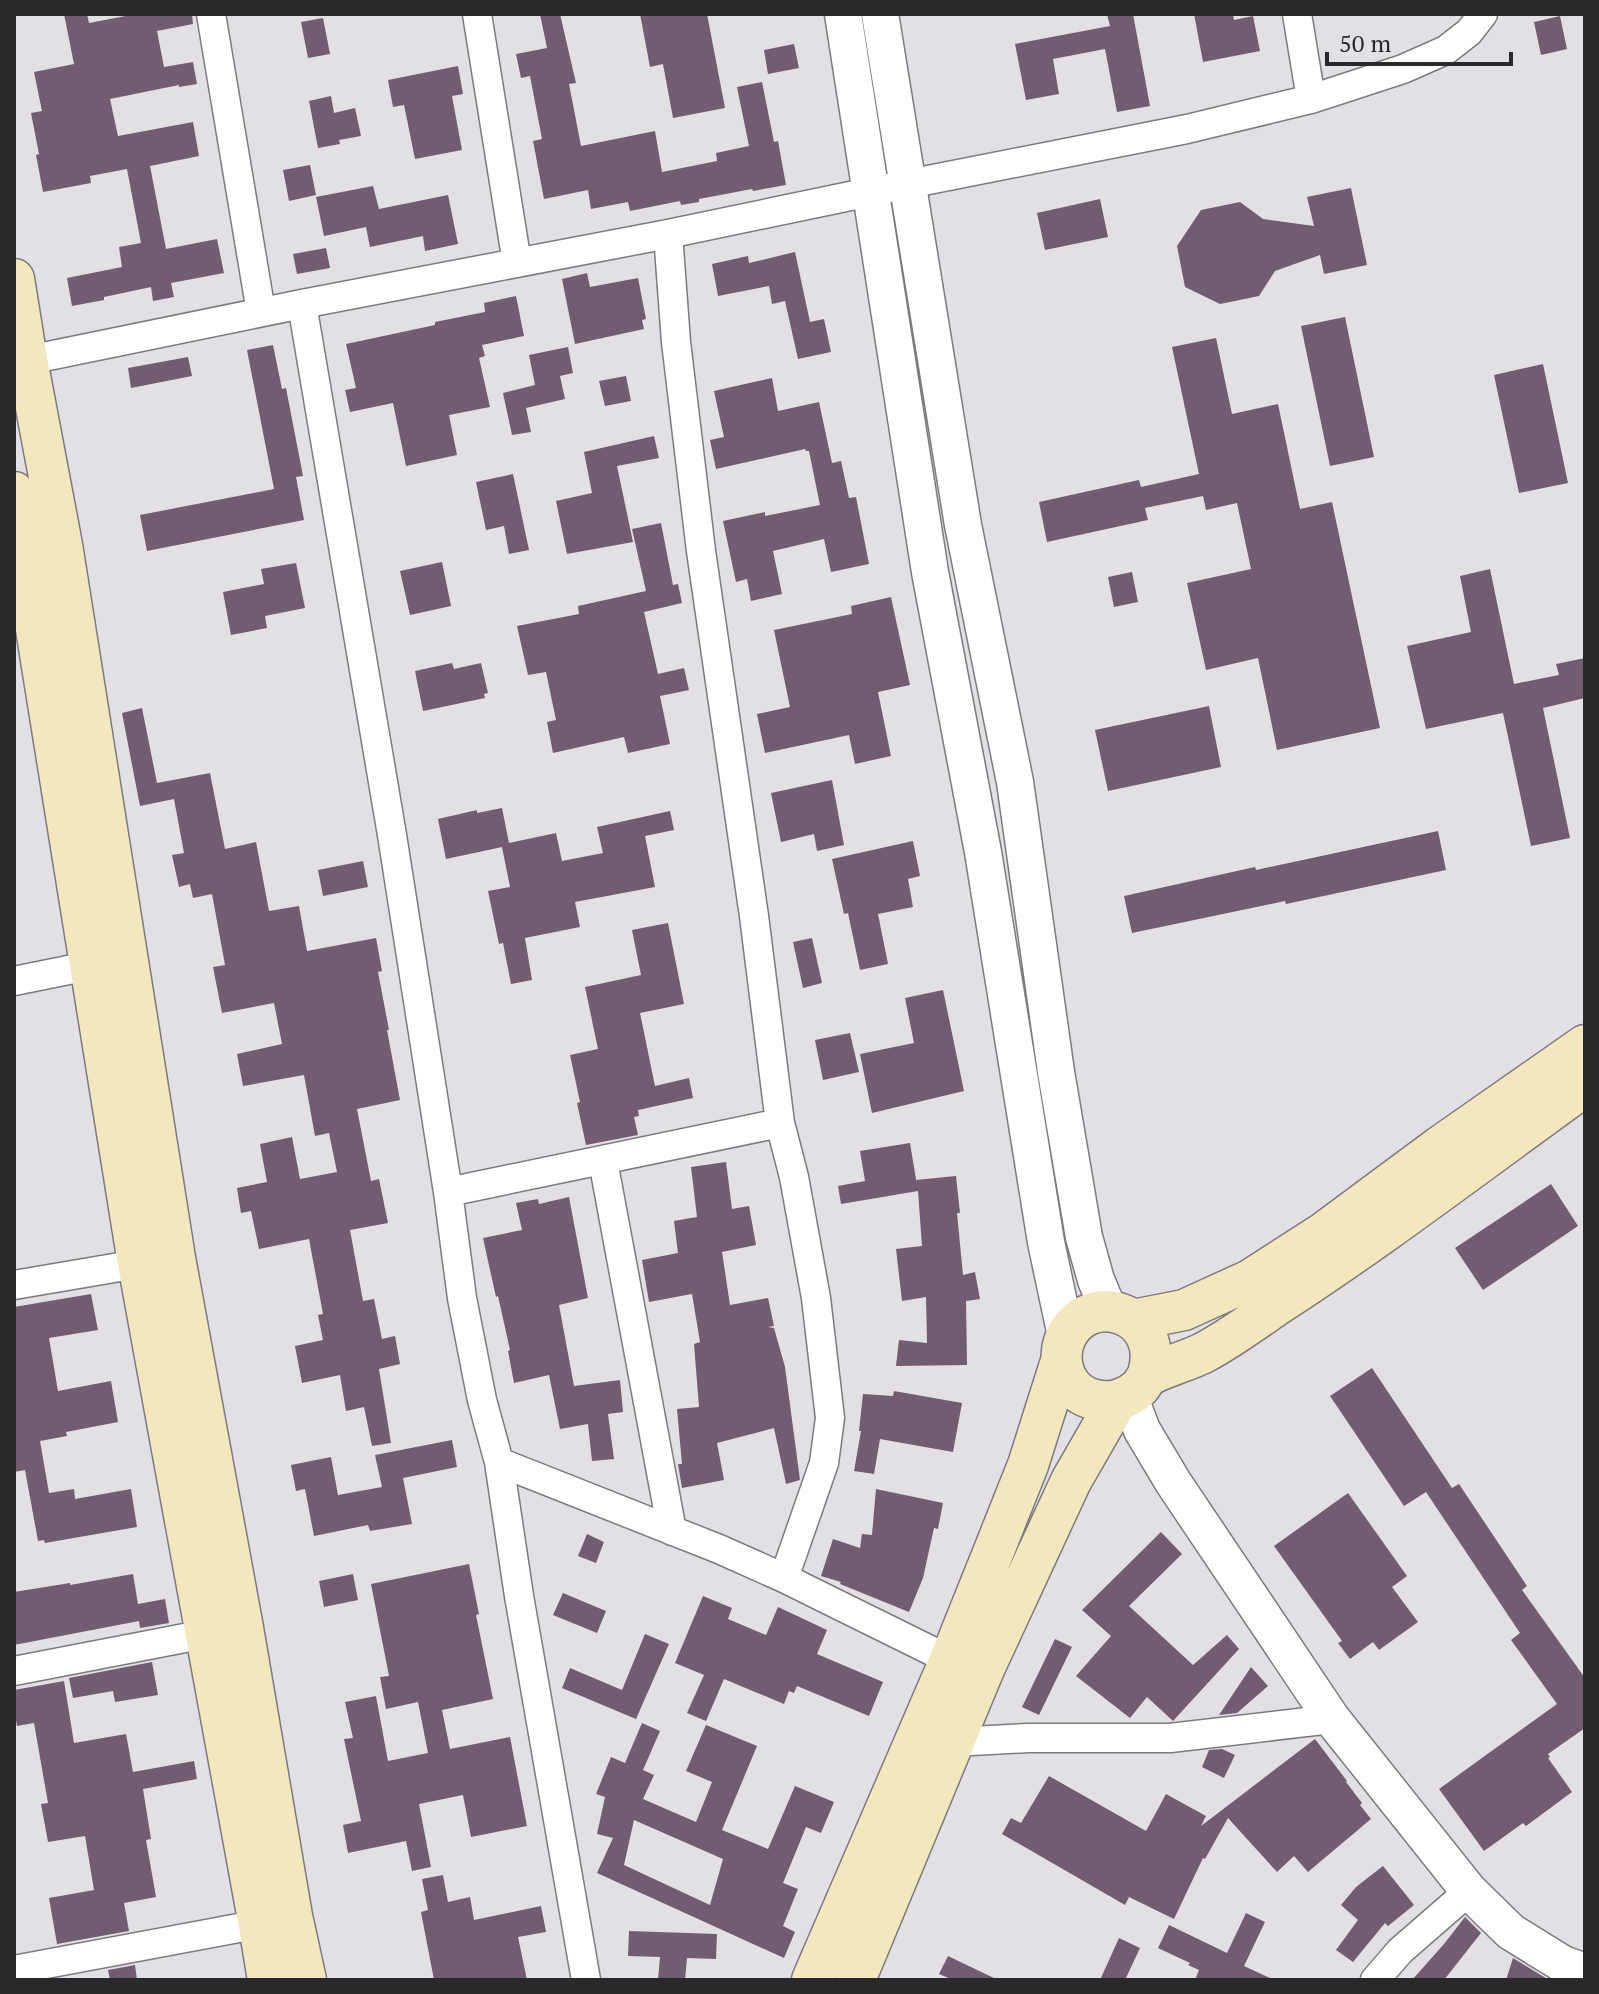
<svg xmlns="http://www.w3.org/2000/svg" width="1599" height="1994" font-family="'PT Serif',serif">
<style>
.building{fill:#715c70;fill-rule:evenodd}
.lines{fill:none;stroke-linecap:round;stroke-linejoin:round}
.minor-casing{stroke:#7c7a7e;stroke-width:31}
.tertiary-casing{stroke:#7c7a7e;stroke-width:39}
.secondary-casing{stroke:#7c7a7e;stroke-width:43}
.minor{stroke:#fff;stroke-width:28}
.tertiary{stroke:#fff;stroke-width:36}
.secondary{stroke:#f3e7be;stroke-width:40}
</style>
<rect width="100%" height="100%" fill="#e3e0e5"/>
<path class="building" d="M64,14H87L89,23L136,14H192L193,24L157,31L164,67L193,62L197,84L179,87V85L110,99L118,136L193,122L199,156L150,166L166,249L217,239L224,273L171,283L174,297L153,301L151,287L104,297V300L72,306L67,278L122,267L119,247L141,243L127,169L90,176L91,183L43,192L36,155L39,154L31,113L42,111L34,72L74,64Z
M540,14H560L576,83L569,84L581,146L655,131L662,172L717,161L716,153L749,146L737,87L762,82L774,142L778,141L786,185L753,191L752,189L699,199V202L681,205L680,201L630,211L628,202L591,209L588,190L544,199L533,141L542,139L530,76L521,78L516,54L547,48Z
M640,14H707L725,108L673,118L663,64L650,67Z
M1107,14H1133L1150,106L1117,112L1105,49L1053,59L1059,94L1026,100L1015,44L1110,26Z
M1194,14H1233L1234,20L1253,16L1260,51L1203,62Z
M1560,16L1567,49L1541,55L1534,22Z
M323,18L330,54L308,58L301,22Z
M794,44L799,68L768,74L764,50Z
M458,66L463,94L452,96L462,150L415,159L404,105L393,107L388,80Z
M331,96L334,113L355,108L361,136L339,140L340,144L318,148L309,101Z
M310,165L316,195L289,201L283,170Z
M373,186L379,209L448,195L458,244L425,251L423,236L370,247L366,227L324,236L316,197Z
M1351,188L1367,265L1324,274L1320,255L1275,271L1259,296L1220,304L1185,287L1177,246L1201,210L1240,202L1263,219L1314,226L1307,197Z
M1100,199L1108,237L1045,250L1037,213Z
M326,248L330,268L297,274L293,254Z
M795,252L810,322L824,319L831,352L798,359L785,301L772,304L769,286L718,296L712,264L748,256L749,263Z
M587,273L590,287L638,278L646,319L642,320L644,329L575,344L562,279Z
M516,296L524,336L482,345L485,356L479,358L490,407L449,415L457,455L406,466L393,403L350,412L345,390L356,388L346,344L435,325V322L485,312L484,303Z
M1345,317L1374,457L1330,466L1301,326Z
M1216,338L1232,414L1278,404L1300,509L1332,502L1380,728L1277,750L1258,658L1206,670L1187,583L1251,569L1237,503L1206,510L1203,496L1145,508L1148,520L1047,542L1039,502L1139,480L1141,487L1199,474L1172,347Z
M273,345L282,389L286,388L303,476L296,477L304,520L147,551L140,515L274,489L247,350Z
M568,347L573,373L560,376L565,399L526,408L531,432L512,435L503,393L535,385L529,355Z
M188,357L192,376L131,388L128,368Z
M1543,364L1568,483L1519,493L1494,375Z
M626,376L631,401L605,406L599,381Z
M772,378L778,411L819,402L832,463L841,461L849,498L856,497L869,564L831,572L824,539L773,551L782,594L751,601L747,579L736,582L723,521L765,512V516L820,505L809,451H806L805,449L716,469L710,440L724,437L714,391Z
M654,436L659,458L617,466L633,542L567,554L556,501L592,493L584,452Z
M513,474L529,550L509,554L504,526L486,530L476,482Z
M661,523L673,585L678,584L682,603L644,612L658,674L684,668L689,690L660,696L670,744L628,753L624,737L553,753L547,722L556,720L546,672L528,675L517,626L579,614L578,606L646,591L632,529Z
M442,562L451,606L410,615L400,571Z
M296,563L305,608L265,616L267,628L231,635L223,592L264,584L261,569Z
M1490,569L1514,684L1559,675L1556,664L1585,658V698L1543,708L1570,838L1531,846L1503,713L1426,729L1407,646L1471,632L1460,576Z
M1132,572L1138,602L1114,607L1108,577Z
M891,597L910,685L878,692L891,756L855,764L849,735L765,753L757,714L790,707L774,630L852,614L851,606Z
M452,663L454,669L481,663L488,693L484,694L485,698L423,711L415,671Z
M1209,706L1221,767L1108,791L1095,730Z
M142,708L157,783L210,773L225,849L256,842L269,911L299,906L307,951L376,938L382,971L378,972L389,1030H387L400,1100L357,1109L371,1181L379,1179L388,1223L350,1230L363,1301L374,1299L382,1339L395,1336L400,1364L379,1369L391,1443L372,1446L364,1407L346,1411L340,1375L302,1383L295,1346L323,1340L318,1315L323,1314L309,1239L259,1249L251,1211L241,1213L237,1188L267,1182L260,1144L292,1137L300,1179L337,1172L329,1133L315,1136L304,1075L243,1086L237,1054L282,1044L274,1003L222,1013L213,967L225,965L212,894L193,898L190,884L179,887L172,855L184,853L174,799L140,806L122,713Z
M832,780L844,845L817,851L814,834L781,842L771,793Z
M502,808L509,843L556,833L562,861L603,853L597,827L670,811L674,830L645,836L655,887L575,902L580,927L525,938L532,980L511,984L503,943L499,944L488,891L510,887L502,847L446,859L438,819L477,810V813Z
M1438,831L1446,870L1286,904L1285,901L1132,933L1124,896L1255,867L1256,870Z
M913,841L920,876L908,879L913,907L878,914L888,964L860,970L848,913L844,914L832,859Z
M363,861L368,887L323,896L318,870Z
M668,923L684,1004L640,1013L655,1086L689,1078L693,1098L638,1110L639,1116L634,1117L638,1135L586,1145L577,1103L580,1102L570,1055L598,1049L585,987L641,975L632,930Z
M812,938L822,983L803,988L793,942Z
M943,990L964,1091L872,1113L860,1054L914,1043L905,998Z
M850,1033L859,1072L823,1080L815,1040Z
M910,1143L917,1185L916,1180L956,1176L960,1213H957L963,1275L975,1272L980,1299L966,1301L967,1365L896,1366L899,1340L927,1343L926,1297L902,1301L896,1249L922,1246L918,1191L841,1204L838,1186L865,1181L860,1151Z
M726,1162L732,1209L749,1206L756,1245L722,1252L730,1305L768,1298L774,1326L768,1327L774,1328L785,1367L800,1480L786,1484L774,1428L717,1443L724,1480L682,1488L678,1464H682L677,1409L699,1407L694,1344L700,1342L692,1294L649,1302L642,1260L678,1253L674,1221L697,1217L691,1167Z
M1551,1184L1578,1226L1483,1290L1455,1248Z
M569,1197L588,1298L559,1305L574,1386L620,1380L623,1412L608,1414L614,1459L592,1461L588,1424L560,1429L549,1375L514,1383L508,1351L510,1350L498,1296L496,1297L483,1238L522,1230L516,1203L538,1199L539,1204Z
M91,1294L98,1330L49,1338L58,1391L111,1381L118,1422L66,1432L67,1436L40,1441L49,1493L74,1489L75,1499L131,1489L137,1527L45,1543L44,1540L38,1541L25,1470L14,1472V1307Z
M1372,1368L1452,1488L1459,1484L1527,1586L1522,1590L1585,1678V1728L1548,1754L1550,1757L1548,1758L1572,1792L1526,1826L1523,1823L1484,1851L1439,1789L1557,1704L1511,1640L1520,1633L1426,1492L1404,1506L1330,1396Z
M894,1391L962,1403L953,1452L880,1439L874,1474L854,1471L861,1431H859L863,1394L893,1396Z
M452,1440L457,1467L403,1478L412,1524L370,1531L368,1525L314,1536L305,1489L296,1491L291,1465L331,1457L338,1495L382,1487L375,1455Z
M876,1489L943,1503L938,1529L934,1528L923,1578L909,1612L840,1584L841,1582L821,1576L833,1539L860,1548L862,1534L872,1535Z
M1348,1493L1407,1576L1392,1587L1418,1622L1379,1650L1373,1642L1350,1659L1338,1643L1342,1641L1274,1546Z
M1161,1532L1182,1554L1129,1606L1193,1665L1227,1635L1239,1649L1173,1721L1147,1697L1130,1718L1076,1676L1111,1636L1082,1610Z
M587,1534L604,1542L596,1563L578,1556Z
M469,1564L479,1614L476,1615L493,1699L442,1710L450,1749L510,1737L527,1826L471,1837L463,1795L419,1804L431,1867L412,1871L406,1841L348,1853L343,1825L361,1821L344,1739L353,1738L345,1702L376,1696L388,1761L428,1753L418,1702L386,1709L380,1677L389,1676L371,1584Z
M133,1574L138,1604L165,1599L169,1623L140,1628L139,1621L14,1645V1592L70,1583V1585Z
M353,1574L358,1600L324,1607L319,1581Z
M563,1593L606,1611L597,1633L553,1615Z
M703,1596L732,1608L728,1619L766,1635L778,1607L827,1630L817,1654L883,1682L869,1716L797,1686L794,1693L789,1691L784,1704L724,1679L706,1721L687,1713L704,1675L675,1663Z
M645,1634L669,1644L636,1719L562,1688L570,1668L622,1690Z
M1055,1639L1072,1647L1039,1715L1022,1707Z
M152,1662L158,1695L115,1702L113,1691L73,1698L69,1678Z
M1251,1667L1268,1686L1237,1713L1219,1715Z
M64,1681L74,1743L126,1734L133,1772L194,1761L197,1779L143,1789L151,1839L146,1840L156,1897L124,1903L129,1931L57,1944L49,1898L94,1890L85,1836L48,1842L41,1804L48,1803L34,1723L17,1726L14,1710V1690Z
M642,1723L660,1731L643,1770L654,1775L643,1799L696,1822L712,1782L686,1771L706,1725L757,1746L722,1830L768,1849L795,1786L834,1802L821,1833L806,1827L783,1883L798,1889L783,1926L795,1932L784,1958L597,1873L613,1838L597,1834L605,1797L596,1794L611,1757L625,1763ZM634,1820L723,1859L710,1905L624,1865Z
M1315,1739L1347,1781L1346,1782L1362,1803L1360,1805L1371,1819L1308,1872L1294,1856L1277,1872L1228,1818L1205,1859L1203,1858L1174,1919L1129,1897L1125,1905L1002,1834L1011,1818L1021,1823L1049,1776L1146,1831L1166,1794L1206,1816L1201,1826Z
M1222,1749L1235,1755L1224,1778L1202,1767L1209,1750Z
M1383,1866L1414,1905L1388,1926L1385,1923L1353,1962L1336,1950L1358,1920L1341,1905L1356,1887Z
M443,1875L448,1902L470,1897L474,1920L541,1906L546,1932L518,1937L527,1980H434L421,1912L428,1910L422,1879Z
M1246,1913L1265,1922L1244,1966L1274,1980H1195L1199,1970L1188,1965L1190,1963L1158,1948L1169,1925L1227,1953Z
M1465,1917L1481,1933L1444,1980H1412L1444,1944Z
M629,1931L717,1934L716,1959L687,1958L685,1980H658L660,1957L628,1956Z
M1119,1938L1140,1948L1125,1980H1100Z
M948,1956L998,1980H953L939,1974Z
M1513,1958L1549,1980H1506Z
M135,1965L137,1980H110L108,1970Z"/>
<g class="lines">
<g class="minor-casing">
<path id="minor" d="M211,14L261,312
M477,14L517,263
M1297,14L1311,99
M668,234L676,342L701,551L754,916L780,1123L794,1177L816,1298L830,1418L824,1463L784,1578
M302,304L392,835L448,1192L462,1298L482,1400L499,1462L519,1596L586,1980
M14,363L302,304L668,234L908,184L1187,129L1311,99L1403,69L1446,50L1469,32L1483,14
M14,981L108,962
M603,1161L672,1531
M448,1192L780,1123
M14,1285L155,1261
M499,1462L719,1549L784,1578L950,1660
M14,1671L221,1631
M953,1742L1028,1738H1170L1332,1719
M14,1970L276,1921
M1375,1980L1400,1951L1469,1891"/>
</g>
<g class="tertiary-casing">
<path id="tertiary" d="M843,14L930,572L983,852L1046,1242L1066,1336
M880,14L963,525L1015,782L1056,1072L1084,1237L1096,1280L1109,1311
M1129,1396L1142,1430L1173,1482L1332,1719L1469,1891L1511,1932L1563,1964L1585,1972"/>
</g>
<g class="secondary-casing">
<path id="secondary" d="M14,279L27,360L62,545L175,1258L243,1628L292,1916L306,1980
M14,492L138,1263L259,1925L268,1980
M1133,1320L1184,1310L1250,1280L1323,1233L1439,1147L1585,1045
M1147,1377C1169,1313 1087,1287 1065,1339C1059,1354 1061,1372 1071,1385C1082,1399 1103,1405 1120,1399C1127,1397 1135,1392 1140,1387C1142,1385 1145,1379 1147,1377C1159,1368 1188,1361 1203,1353C1228,1340 1251,1323 1274,1307C1381,1238 1482,1160 1585,1086
M812,1980L950,1660L995,1548L1028,1465L1061,1361
M855,1980L984,1669L1071,1481L1117,1401"/>
</g>
<use href="#minor" class="minor"/>
<use href="#tertiary" class="tertiary"/>
<use href="#secondary" class="secondary"/>
</g>
<rect width="1599" height="1994" fill="none" stroke="#29282a" stroke-width="32"/>
<path d="M1327 52v12h184v-12" fill="none" stroke="#29282a" stroke-width="4"/>
<text x="1339" y="52" font-size="24" fill="#29282a" stroke="#e3e0e5" stroke-width="6" paint-order="stroke">50 m</text>
</svg>
